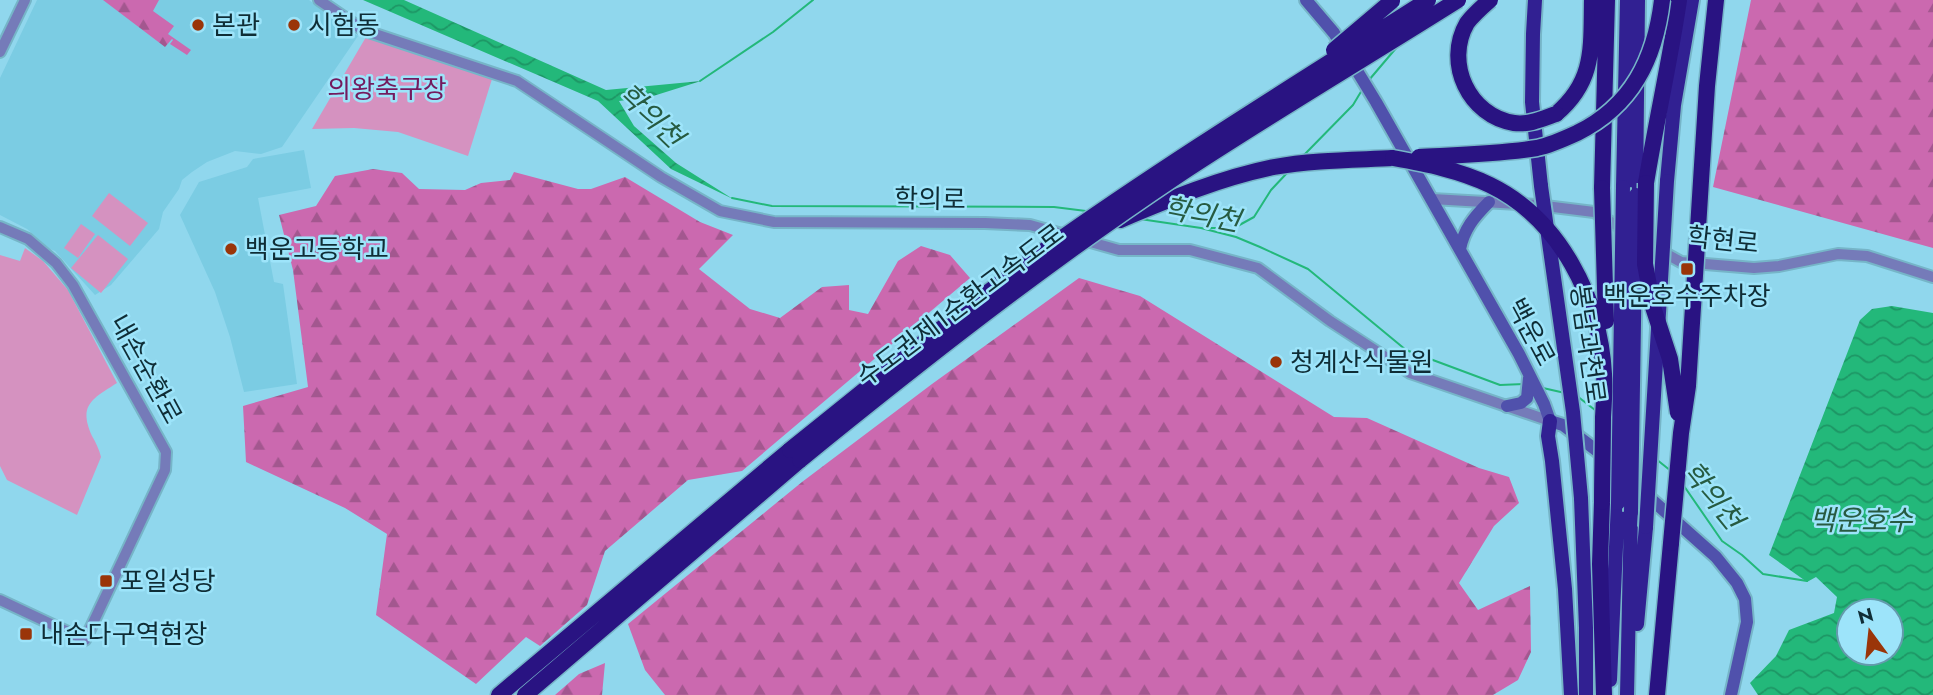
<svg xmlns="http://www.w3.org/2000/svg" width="1933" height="695" font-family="Jost,'Noto Sans KR',sans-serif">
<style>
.built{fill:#7bcce3}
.forest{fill:url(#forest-firs)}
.park{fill:#d592c0}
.water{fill:url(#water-waves);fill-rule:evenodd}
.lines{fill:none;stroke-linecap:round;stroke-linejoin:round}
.stream{stroke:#23b87a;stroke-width:2}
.tertiary-casing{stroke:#76b5c8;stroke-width:14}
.secondary-casing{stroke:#76b5c8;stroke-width:16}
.trunk-casing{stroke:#76b5c8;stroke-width:18}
.motorway-casing{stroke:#76b5c8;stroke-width:19}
.tertiary{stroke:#757bb9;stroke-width:10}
.secondary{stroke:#5051ac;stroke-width:12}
.trunk{stroke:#312092;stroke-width:14}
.motorway{stroke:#291382;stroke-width:16}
.trunk-bridge-casing{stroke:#76b5c8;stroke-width:18;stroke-linecap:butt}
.motorway-bridge-casing{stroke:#76b5c8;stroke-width:19;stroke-linecap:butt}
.trunk-bridge{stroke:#312092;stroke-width:14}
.motorway-bridge{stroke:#291382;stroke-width:16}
.poi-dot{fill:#9a3509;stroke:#9de4fa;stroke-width:2.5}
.labels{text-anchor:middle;stroke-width:5;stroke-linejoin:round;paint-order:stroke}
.poi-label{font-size:26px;fill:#0f2d36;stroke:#9de4fa;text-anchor:start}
.park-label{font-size:26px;fill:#741a5e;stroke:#9de4fa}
.street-label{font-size:26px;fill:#0f2d36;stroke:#9de4fa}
.water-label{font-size:28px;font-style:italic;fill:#275b41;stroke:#9de4fa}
</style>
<defs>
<pattern id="forest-firs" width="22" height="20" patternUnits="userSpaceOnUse" patternTransform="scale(1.75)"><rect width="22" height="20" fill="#cb69af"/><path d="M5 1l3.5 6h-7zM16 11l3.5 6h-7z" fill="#a3578f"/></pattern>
<pattern id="water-waves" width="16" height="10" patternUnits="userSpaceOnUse" patternTransform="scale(1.75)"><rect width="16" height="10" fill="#23b87a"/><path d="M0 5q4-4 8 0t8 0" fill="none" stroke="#1d9665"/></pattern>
</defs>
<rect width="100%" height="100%" fill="#90d7ed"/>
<path class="built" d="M37,0H309L358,36L282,147L261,154L235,151L207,162L192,172L182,180L179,189L163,212L159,229L111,285L95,295L55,251L50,249L27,229L0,215V78Z
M304,150L311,188L258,198L274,282L283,284L297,384L244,392L230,337L215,292L180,215L199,182L247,167L253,159Z"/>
<path class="forest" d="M103,0H159L153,11L174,26L168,34L191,50L187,55L170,44L173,40L172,39L165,47Z
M1751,0H1933V248L1713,187Z
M373,169L402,173L419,189L465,190L481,183L510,180L514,172L578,189H591L625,177L700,222L733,235L699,269L750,309L780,318L822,287L849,285V310L868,314L898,261L921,246L950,255L970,278L742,471L688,480L605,551L587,605L540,646L526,637L476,684L376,615L387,534L345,508L246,462L243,406L308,387L293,270L279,215L316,206L335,176Z
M1079,278L1140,296L1334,417L1367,418L1479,468L1509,477L1519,503L1494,526L1459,583L1478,610L1530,586L1531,652L1518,680L1493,695H665L645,670L628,624L802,482L932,384Z
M605,663L602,695H555L579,674Z"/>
<path class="park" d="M366,37L492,79L468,156L398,132L354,128L312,129Z
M109,193L148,223L130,246L92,216Z
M81,224L95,234L78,258L64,248Z
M98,235L128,259L101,293L71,268Z
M25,248L43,261L68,290L117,383C92,399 78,405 92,436C96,443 99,449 101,457L77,515L7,480L0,466V255L20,261Z"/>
<path class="water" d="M363,0H404L606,90L701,81L650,97L619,101L634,126L676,163L733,199L671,169L598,101Z
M1892,306L1933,313V695H1758L1750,683L1776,656L1789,630L1834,613L1837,597L1816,577L1807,582L1769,555L1860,320L1872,309ZM1891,611V653H1849V611Z"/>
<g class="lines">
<path class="stream" d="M1369,80L1397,47
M700,81L773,32L813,0
M1303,156L1353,105L1362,90
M732,198L772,206L1054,207L1086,211
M1140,219L1201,228L1236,237L1260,247L1308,269L1406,350L1500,385L1524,384
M1205,228H1234L1254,217L1271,190L1287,173
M1543,388L1565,393
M1577,396L1595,410
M1656,459L1671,471
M1684,486L1722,541L1742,555L1763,574L1807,581"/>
<g class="tertiary-casing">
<path id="tertiary" d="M319,0L363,30L517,81L661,177L720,211L774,222L985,223L1030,225L1119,250H1190L1258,268L1330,321L1410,373L1550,421
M0,52L25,0
M1432,199L1537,205L1594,212L1626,231
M0,227L28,239L56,263L73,285L166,452L165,470L85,640L0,600
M1643,241L1681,262L1754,268L1779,266L1838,254L1867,256L1933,277"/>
</g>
<g class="secondary-casing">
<path id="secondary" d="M1306,0L1334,33L1376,102L1519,354L1544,404L1550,421L1563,425L1596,450L1716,557L1737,583L1745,599L1747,622L1731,695
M1460,249C1464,229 1474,217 1489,202
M1507,406L1521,403L1527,398L1529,378"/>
</g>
<g class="trunk-casing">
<path id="trunk" d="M1535,0L1533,34L1532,102L1541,186
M1667,181L1674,105L1692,0
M1623,187L1627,0
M1636,195L1638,0
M1550,421L1548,436L1552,461L1565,589L1571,695
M1581,498L1586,628V695
M1637,624L1646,527
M1610,680L1618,503
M1627,695L1631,512"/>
</g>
<g class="motorway-casing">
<path id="motorway" d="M1556,114C1595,81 1591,48 1592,0
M1646,183C1656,122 1670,61 1679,0
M1602,188L1607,0
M1120,220C1170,199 1220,178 1274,167C1313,160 1353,160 1393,158
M1697,244L1707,86L1716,0
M1602,502L1600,564L1604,695
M499,695L790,450
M525,695L800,460
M1657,695L1671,543"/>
</g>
<use href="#tertiary" class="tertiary"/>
<use href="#secondary" class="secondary"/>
<use href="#trunk" class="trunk"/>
<use href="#motorway" class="motorway"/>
<g class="trunk-bridge-casing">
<path id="trunk-bridge" d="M1541,186L1573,412L1581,498
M1618,503L1623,187
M1631,512L1636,195
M1646,527L1667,181"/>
</g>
<g class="motorway-bridge-casing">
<path id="motorway-bridge" d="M1490,0C1482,7 1473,15 1467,23C1444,63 1469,116 1514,123C1529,125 1542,119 1556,114
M1334,50L1392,1
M1419,157C1458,155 1500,154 1537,148C1551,145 1564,139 1577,133C1632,106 1655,59 1662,0
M1393,158C1426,164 1459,170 1490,185C1560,219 1600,299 1604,374C1605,388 1604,402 1603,417C1603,445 1602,474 1602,502
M1646,183L1645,264L1653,307L1670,359L1678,413
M1602,188L1606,321
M790,450C874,383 958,313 1045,250C1169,162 1299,82 1428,0
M800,460C923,360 1048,262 1180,174C1271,114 1366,58 1458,0
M1671,543L1681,433L1688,386L1697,244"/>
</g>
<use href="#trunk-bridge" class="trunk-bridge"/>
<use href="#motorway-bridge" class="motorway-bridge"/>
</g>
<g class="poi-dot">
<circle cx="198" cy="25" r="7"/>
<circle cx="294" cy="25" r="7"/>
<circle cx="231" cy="249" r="7"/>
<rect x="1680" y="262" width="14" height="14" rx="3.5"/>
<circle cx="1276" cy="362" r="7"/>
<rect x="99" y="574" width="14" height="14" rx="3.5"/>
<rect x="19" y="627" width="14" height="14" rx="3.5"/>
</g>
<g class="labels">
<g class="poi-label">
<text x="212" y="34">본관</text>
<text x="308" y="34">시험동</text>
<text x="245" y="258">백운고등학교</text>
<text x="1687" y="305" text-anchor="middle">백운호수주차장</text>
<text x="1290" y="371">청계산식물원</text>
<text x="120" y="590">포일성당</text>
<text x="40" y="643">내손다구역현장</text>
</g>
<g class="park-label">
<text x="387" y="98">의왕축구장</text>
</g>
<g class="street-label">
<text transform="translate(930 199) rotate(1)" y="9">학의로</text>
<text transform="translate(1723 240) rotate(6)" y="9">학현로</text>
<text transform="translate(960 305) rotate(-37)" y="9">수도권제1순환고속도로</text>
<text transform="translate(1531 332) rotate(62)" y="9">백운로</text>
<text transform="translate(1588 344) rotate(82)" y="9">봉담과천로</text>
<text transform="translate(146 369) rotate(61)" y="9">내손순환로</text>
</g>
<g class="water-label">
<text transform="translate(651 115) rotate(44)" y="10">학의천</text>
<text transform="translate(1202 214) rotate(11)" y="10">학의천</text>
<text transform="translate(1713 495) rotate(51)" y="10">학의천</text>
<text x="1861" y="530">백운호수</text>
</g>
</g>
<g transform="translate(1870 632) rotate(345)"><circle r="33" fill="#9de4fa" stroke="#649bac" stroke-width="2"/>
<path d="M0-5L12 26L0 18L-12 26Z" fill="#9a3509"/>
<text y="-10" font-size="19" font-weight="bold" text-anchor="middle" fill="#0f2d36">N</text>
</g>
</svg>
